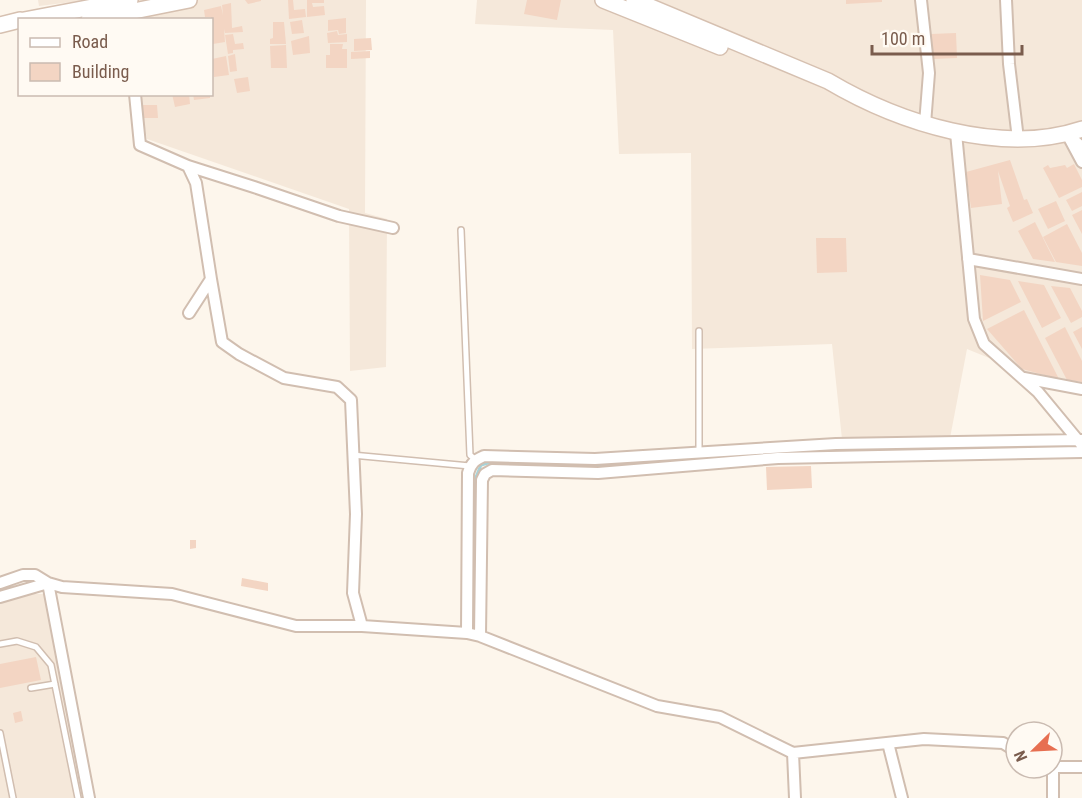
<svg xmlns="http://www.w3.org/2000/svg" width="1082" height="798" font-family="'Roboto Condensed',sans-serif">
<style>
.residential{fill:#f5e8da}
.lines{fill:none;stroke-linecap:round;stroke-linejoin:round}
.stream{stroke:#a5d3da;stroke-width:3}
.building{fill:#f3d5c3}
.lane-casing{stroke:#d1beb0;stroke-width:8}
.street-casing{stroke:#d1beb0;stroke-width:14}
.secondary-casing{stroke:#d6c0b0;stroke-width:18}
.lane{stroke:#fff;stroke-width:5}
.street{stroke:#fff;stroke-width:10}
.secondary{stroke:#fff;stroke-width:15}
</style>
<rect width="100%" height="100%" fill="#fdf6ec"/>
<path class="residential" d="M38,0H88L39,6Z
M114,0H366L365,213L387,219L386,367L350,371L349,209L147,139L139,95L212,94V20L126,19Z
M477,0H1082V382L1026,373L967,349L950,438L842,439L832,344L692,349L691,153L619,154L613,30L475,24Z
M26,594H48L86,798H0V604Z"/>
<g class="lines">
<path class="stream" d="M795,452L1072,447
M473,621L476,477L481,465L488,463L592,466L753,454"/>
</g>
<path class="building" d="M245,0H261V1L248,4Z
M288,0H293L294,10L305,9L306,17L289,19Z
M307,0H324V3H312L313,7L324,6L325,15L307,17Z
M527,0H561L557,20L524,14Z
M846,0H882V2L846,4Z
M231,3L232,28L242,26L243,32L225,33L224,29L225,42L213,44L211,17H205L204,10L221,6L223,15L222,5Z
M346,18V33L339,34L338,30L328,31V20Z
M302,20L304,33L292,34L290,22Z
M273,22H284L286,44H270V39L273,38Z
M337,31L338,35L347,34V42L328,43L327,33Z
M956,33L957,58L933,59L931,34Z
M233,34L235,44L243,43L244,49L233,50V53L228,54L225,35Z
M309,36L310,53L293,55L291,41Z
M371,38L372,50L354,51V39Z
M330,44H343L342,49H347V68H326V55H330Z
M286,45L287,68H271L270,46Z
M370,51V58L351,59V52Z
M235,54L237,71L230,72L228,56Z
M226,56L229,75L214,77L212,59Z
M248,77L250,91L237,93L234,79Z
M172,94H189L190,104L175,107Z
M193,94H210V98L194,100Z
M141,105H157L158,118H142Z
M1010,160L1024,200L1027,199L1033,213L1013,222L1007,208L1010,206L998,171L1002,204L971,208L966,172Z
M1074,164L1082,180V187L1059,198L1043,168L1048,165L1050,168L1065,165L1067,168Z
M1082,192V206L1072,211L1066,200Z
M1056,201L1065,221L1048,229L1038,209Z
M1082,210V234L1072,215Z
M1035,222L1055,262L1033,259L1018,231Z
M1067,224L1082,253V266L1056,262L1043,237Z
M816,238H846L847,272L817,273Z
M980,275L1010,280L1021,302L983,321Z
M1018,281L1044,285L1061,318L1042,328Z
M1051,286L1070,288L1082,311V317L1071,323Z
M1024,310L1059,379L1022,369L987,329Z
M1065,327L1082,361V382L1067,380L1045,338Z
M1082,327V349L1073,332Z
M811,466L812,488L767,490L766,467Z
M190,540H196V548L190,549Z
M242,578L268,583V591L241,586Z
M36,657L41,680L0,688V664Z
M21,711L23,721L15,723L13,713Z"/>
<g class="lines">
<g class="lane-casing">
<path id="lane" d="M461,230L470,455L476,460
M699,331V452
M352,455L470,466
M0,644L17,641L36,647L51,665L78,798
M31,688L55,684
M0,733L13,798"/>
</g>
<g class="street-casing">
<path id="street" d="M921,0L929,73L925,124
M1006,0L1009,64L1018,139
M135,94L140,145L188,166L254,187L339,216L393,228
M956,133L974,319L984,344L1038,392L1081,444
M1082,147L1067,134L1082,162
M188,166L196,183L211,279L189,313
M968,259L1082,279
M211,279L222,342L239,354L284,378L337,387L351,400L356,514L353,593L362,626
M1024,378L1082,389
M0,583L23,575H35L48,583L62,587L172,594L296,626H362L467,633L480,636L657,706L720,717L793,753L795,798
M48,583L89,798
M0,597L48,583
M467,633L468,473C471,463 475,460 484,456L595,459L836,444L1082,440
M480,636L482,480L485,474L492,470L598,473L778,458L1082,452
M888,743L902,798
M793,753L924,739L1003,743L1016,751
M1052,767H1082
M1053,768V798"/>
</g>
<g class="secondary-casing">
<path id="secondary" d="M603,0L720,47
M634,0L828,81C899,123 1001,156 1082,129
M24,20L130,0
M89,20L189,0
M0,25L20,20"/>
</g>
<use href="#lane" class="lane"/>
<use href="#street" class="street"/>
<use href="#secondary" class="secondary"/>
</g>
<rect x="18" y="18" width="195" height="78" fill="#fffaf3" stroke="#cabbb1" stroke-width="1.5"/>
<rect x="30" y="38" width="30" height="9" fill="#ffffff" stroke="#cabbb1" stroke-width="1.5"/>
<text x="72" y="48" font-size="18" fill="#7a5c4d">Road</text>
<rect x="30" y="63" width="30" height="18" fill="#f3d5c3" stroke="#cabbb1" stroke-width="1.5"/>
<text x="72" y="78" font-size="18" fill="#7a5c4d">Building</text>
<g transform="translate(1034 750) rotate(246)"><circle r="28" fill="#fffaf3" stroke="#cabbb1" stroke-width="1.5"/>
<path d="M0-4.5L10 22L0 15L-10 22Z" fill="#e76f51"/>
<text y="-9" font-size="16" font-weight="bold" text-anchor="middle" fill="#7a5c4d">N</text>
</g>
<path d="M872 45v9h150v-9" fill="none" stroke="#7a5c4d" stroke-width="3"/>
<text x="881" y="45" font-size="18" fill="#7a5c4d" stroke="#fffaf3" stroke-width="4.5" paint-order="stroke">100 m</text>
</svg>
